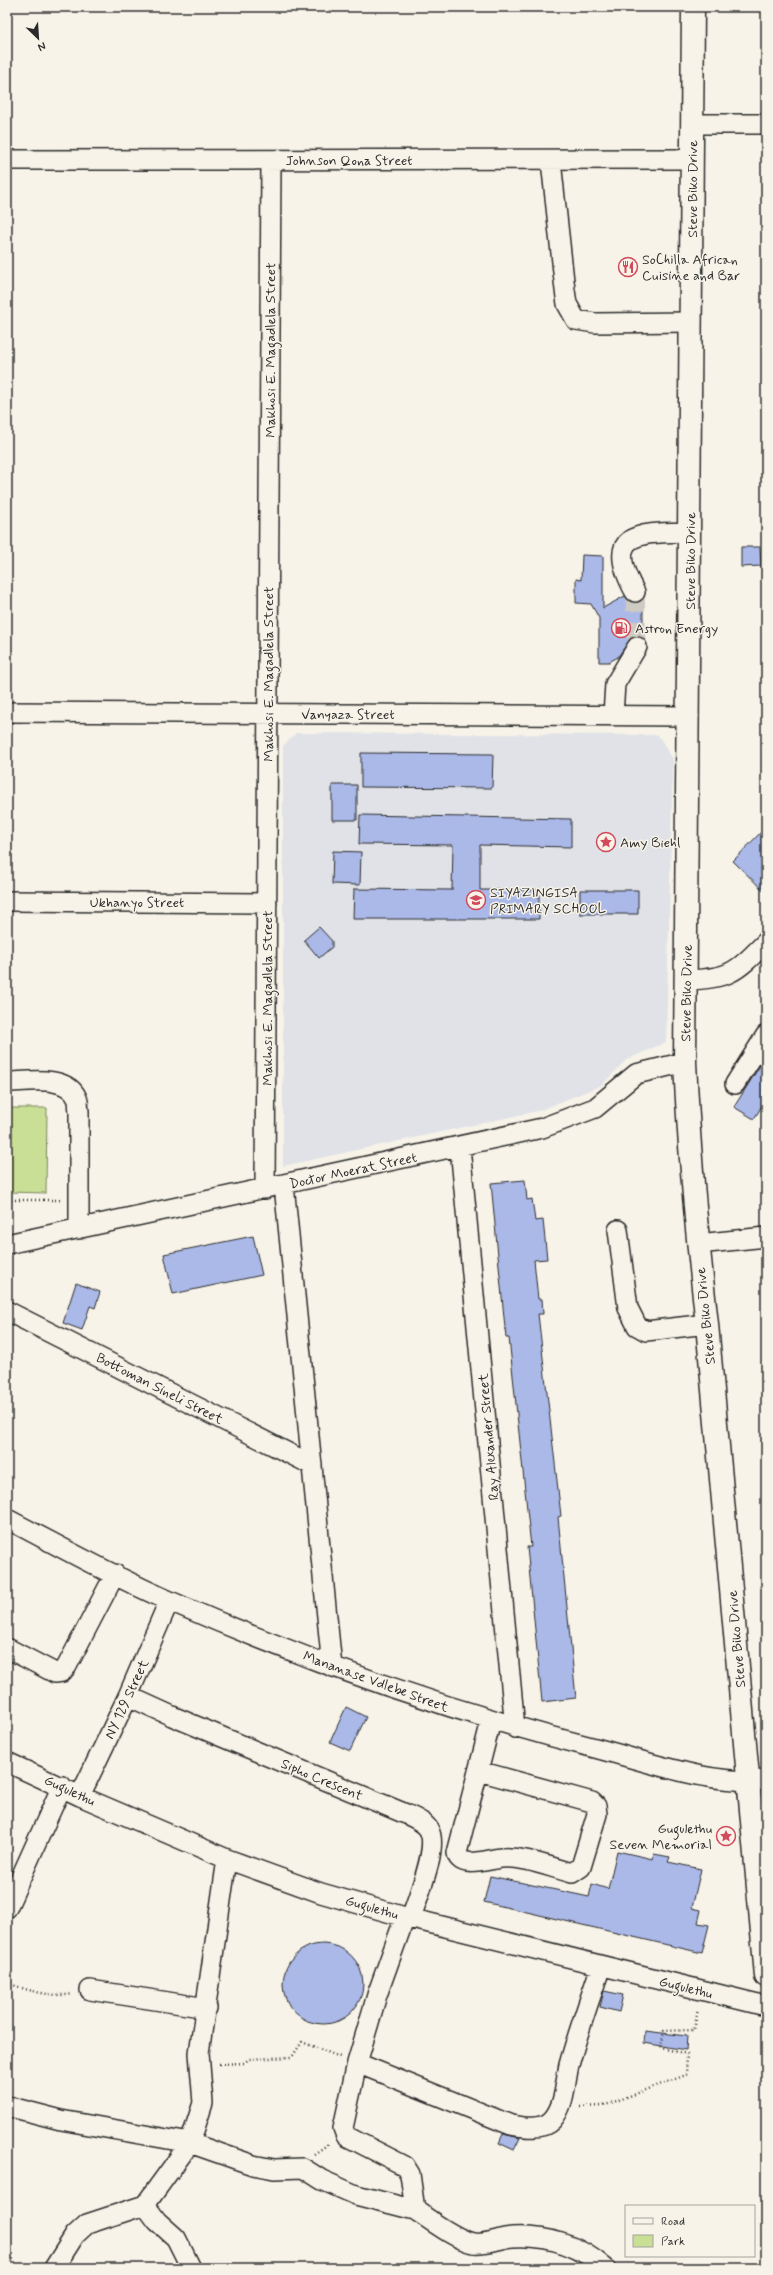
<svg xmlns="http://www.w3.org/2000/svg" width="773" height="2275" font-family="Mynerve,sans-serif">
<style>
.built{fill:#e0e2e8}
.green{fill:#c9df95;stroke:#7a8560}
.building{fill:#abb9e9;stroke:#2b2b2b}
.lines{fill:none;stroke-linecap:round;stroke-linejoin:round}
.minor-tunnel{stroke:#cecbc2;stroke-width:19;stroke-dasharray:19 10;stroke-linecap:butt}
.minor-casing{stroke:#2b2b2b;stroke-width:22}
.major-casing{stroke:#2b2b2b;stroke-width:25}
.path{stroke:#2b2b2b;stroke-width:2.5;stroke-dasharray:1 3;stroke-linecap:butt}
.minor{stroke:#f7f3e8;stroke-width:19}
.major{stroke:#f7f3e8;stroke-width:22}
.labels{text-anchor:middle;stroke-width:3;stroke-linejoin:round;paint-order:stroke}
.street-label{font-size:14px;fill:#2b2b2b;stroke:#f7f3e8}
.poi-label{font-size:14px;fill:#2b2b2b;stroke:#f7f3e8;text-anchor:start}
</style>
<rect width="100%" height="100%" fill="#f7f3e8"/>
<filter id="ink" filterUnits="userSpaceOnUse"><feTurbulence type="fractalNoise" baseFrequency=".025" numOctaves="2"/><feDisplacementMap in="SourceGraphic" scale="8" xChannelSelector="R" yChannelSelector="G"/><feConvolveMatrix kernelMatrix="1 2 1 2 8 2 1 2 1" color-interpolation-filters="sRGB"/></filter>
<g filter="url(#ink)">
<path class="built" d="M296,733L658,735L673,759L666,1042L626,1060L602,1085L538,1111L283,1166V746Z"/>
<path class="green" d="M7,1108H47L46,1193L7,1192Z"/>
<path class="building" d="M741,547H760L761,566L741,567Z
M582,555L603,556V608L625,596L634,603L643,599V638L638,636L631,638L618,657L609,662H599V618L591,604L576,603V579L581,580Z
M361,753L493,754L492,788L361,787Z
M332,785H357V820H332Z
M360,815L571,819V847L480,845V890H539V919H353L354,889L452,890L453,845L359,844Z
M766,827V893L733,861Z
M333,851L361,852L360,885L332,884Z
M580,890H638V914H580Z
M319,927L332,941V947L319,958L304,940Z
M766,1056V1099L754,1119L734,1107Z
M525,1180L527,1200L532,1199L535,1221L543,1220L547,1259L534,1260L538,1299H542L543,1314H538L561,1516L558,1517L576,1698L542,1702L527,1547H531L509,1338H506L491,1183Z
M253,1236L262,1275L173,1294L164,1254Z
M76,1283L100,1292L95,1308L90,1306L82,1330L63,1323Z
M346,1707L366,1717L350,1751L330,1742Z
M617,1851L653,1859L654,1854L670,1857L668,1862L701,1869L692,1908L701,1910L698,1923L709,1925L702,1953L484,1902L490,1876L589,1897L592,1884L608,1889Z
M283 1984a40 40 0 1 1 80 0a40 40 0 1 1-80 0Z
M604,1991L623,1995L619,2012L600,2007Z
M645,2031L687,2036L686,2050L644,2043Z
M503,2134L520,2138L514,2150L499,2143Z"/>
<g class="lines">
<path class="minor-tunnel" d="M635,592L637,647"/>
<g class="minor-casing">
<path id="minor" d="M692,124H766
M7,160L692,159
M551,161L565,290L567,304L576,320L595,323L691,322
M635,592C601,530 642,533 690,532
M7,712L689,716
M613,715L615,684L637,647
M7,901L267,903
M686,980C730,979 736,972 766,942
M7,1082C27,1082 67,1074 77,1098C79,1101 78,1107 79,1111V1229
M735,1084L766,1035
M460,1147L515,1728
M284,1185L332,1667
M265,1189L271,160
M618,1230L628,1308L637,1326L646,1331L707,1324
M7,1244L542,1128L595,1108L636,1074L685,1062
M698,1244L766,1237
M7,1311L312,1465
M7,1519C61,1547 114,1577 170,1601C309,1662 452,1712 599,1749C653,1763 710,1785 766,1780
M7,1648L55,1673L62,1672L67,1666L115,1574
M128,1696L172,1716L406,1814C414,1818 425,1822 429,1830C439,1848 417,1898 411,1918
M7,1762L80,1796L227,1859L321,1893L405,1917L766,2006
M479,1771L592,1802L596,1806L597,1814L581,1867L572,1873C549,1867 524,1856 501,1858C490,1859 459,1870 457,1853L491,1721
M80,1796L128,1696L169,1601
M7,1908L62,1786
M405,1917L377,1995L357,2063L511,2125C523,2127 542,2131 552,2120C565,2106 565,2083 569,2065C578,2032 590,1999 601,1966
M90,1990L207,2008
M357,2063L343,2128L346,2136L405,2166L410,2174L415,2210C430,2220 455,2239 473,2243C486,2245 499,2238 512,2237C546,2235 579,2245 605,2268
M7,2106L61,2120L190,2143L253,2165L274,2169L303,2168L322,2180L356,2195L415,2210
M145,2205L157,2221L176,2238L191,2268
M54,2268L75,2235L87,2224L145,2205L190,2143L203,2103L199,2053L227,1859"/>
</g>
<g class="major-casing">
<path id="major" d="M693,7L685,1062C689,1150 697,1237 707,1324L766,1976"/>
</g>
<path class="path" d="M7,1200H60
M7,1983C27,1990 52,1998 73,1994
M219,2064L244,2063L249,2059L292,2057L302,2042L340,2057
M580,2107L603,2106L686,2075L687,2054L661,2048L664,2031L694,2030L698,2009
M314,2154L327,2145L328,2142"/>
<use href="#minor" class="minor"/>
<use href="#major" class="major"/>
</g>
</g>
<defs>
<g id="restaurant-ring" transform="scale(1)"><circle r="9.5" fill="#f7f3e8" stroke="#d1495b" stroke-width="1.5"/><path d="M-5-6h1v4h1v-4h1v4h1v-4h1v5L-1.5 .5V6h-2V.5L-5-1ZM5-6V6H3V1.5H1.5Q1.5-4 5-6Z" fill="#d1495b"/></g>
<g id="fuel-ring" transform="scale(1)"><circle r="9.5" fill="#f7f3e8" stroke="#d1495b" stroke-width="1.5"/><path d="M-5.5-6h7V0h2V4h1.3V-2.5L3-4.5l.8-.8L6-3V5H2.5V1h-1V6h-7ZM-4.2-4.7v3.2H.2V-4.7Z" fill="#d1495b"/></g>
<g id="sight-ring" transform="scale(1)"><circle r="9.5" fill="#f7f3e8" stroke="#d1495b" stroke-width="1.5"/><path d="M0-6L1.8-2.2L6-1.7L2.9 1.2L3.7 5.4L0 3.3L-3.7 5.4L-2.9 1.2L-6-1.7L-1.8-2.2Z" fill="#d1495b"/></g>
<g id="school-ring" transform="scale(1)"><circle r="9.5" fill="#f7f3e8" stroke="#d1495b" stroke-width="1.5"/><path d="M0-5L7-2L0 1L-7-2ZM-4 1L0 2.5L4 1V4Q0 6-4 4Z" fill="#d1495b"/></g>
</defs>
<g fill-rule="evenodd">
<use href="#restaurant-ring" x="628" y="267"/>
<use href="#fuel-ring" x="621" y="628"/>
<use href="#sight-ring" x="606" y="842"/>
<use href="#school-ring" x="476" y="900"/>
<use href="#sight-ring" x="726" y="1836"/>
</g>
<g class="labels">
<g class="street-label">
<text x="349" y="165">Johnson Qona Street</text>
<text transform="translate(692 189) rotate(-90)" y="5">Steve Biko Drive</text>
<text transform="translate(270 350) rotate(-90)" y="5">Makhosi E. Magadlela Street</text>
<text transform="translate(690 561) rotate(-90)" y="5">Steve Biko Drive</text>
<text transform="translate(268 674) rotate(-90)" y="5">Makhosi E. Magadlela Street</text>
<text x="348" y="719">Vanyaza Street</text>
<text x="137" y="907">Ukhanyo Street</text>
<text transform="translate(686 993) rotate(-89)" y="5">Steve Biko Drive</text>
<text transform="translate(267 998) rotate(-90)" y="5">Makhosi E. Magadlela Street</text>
<text transform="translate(353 1170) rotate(-12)" y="5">Doctor Moerat Street</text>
<text transform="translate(705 1316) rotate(-96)" y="5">Steve Biko Drive</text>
<text transform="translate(160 1388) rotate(27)" y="5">Bottoman Sineli Street</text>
<text transform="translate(488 1437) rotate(-95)" y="5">Ray Alexander Street</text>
<text transform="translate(736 1639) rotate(-95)" y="5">Steve Biko Drive</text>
<text transform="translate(376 1681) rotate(20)" y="5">Mananase Vdlebe Street</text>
<text transform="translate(126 1699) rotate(-65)" y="5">NY 129 Street</text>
<text transform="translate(322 1779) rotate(23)" y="5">Sipho Crescent</text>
<text transform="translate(70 1790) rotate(25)" y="5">Gugulethu</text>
<text transform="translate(372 1907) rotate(16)" y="5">Gugulethu</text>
<text transform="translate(686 1987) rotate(14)" y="5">Gugulethu</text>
</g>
<g class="poi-label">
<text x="642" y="264">SoChilla African<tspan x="642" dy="16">Cuisine and Bar</tspan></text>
<text x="635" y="633">Astron Energy</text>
<text x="620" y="847">Amy Biehl</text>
<text x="490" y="897">SIYAZINGISA<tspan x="490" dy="16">PRIMARY SCHOOL</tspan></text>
<text x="712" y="1833" text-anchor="end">Gugulethu<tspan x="712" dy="16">Seven Memorial</tspan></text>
</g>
</g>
<rect width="773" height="2275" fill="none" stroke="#f7f3e8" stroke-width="24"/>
<rect x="12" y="12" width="749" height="2251" fill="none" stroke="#2b2b2b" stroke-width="1.5" filter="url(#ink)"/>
<rect x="625" y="2205" width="130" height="52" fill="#f7f3e8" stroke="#a5a39c"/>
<rect x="633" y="2218" width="20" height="6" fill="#f7f3e8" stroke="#a5a39c"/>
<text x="661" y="2225" font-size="12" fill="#2b2b2b">Road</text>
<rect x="633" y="2235" width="20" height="12" fill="#c9df95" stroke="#a5a39c"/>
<text x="661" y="2245" font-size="12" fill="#2b2b2b">Park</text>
<g transform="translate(38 38) rotate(155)" stroke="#f7f3e8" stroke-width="3" paint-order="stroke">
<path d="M0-3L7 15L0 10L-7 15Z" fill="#2b2b2b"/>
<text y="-6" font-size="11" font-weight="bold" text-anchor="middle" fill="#2b2b2b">N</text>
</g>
</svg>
